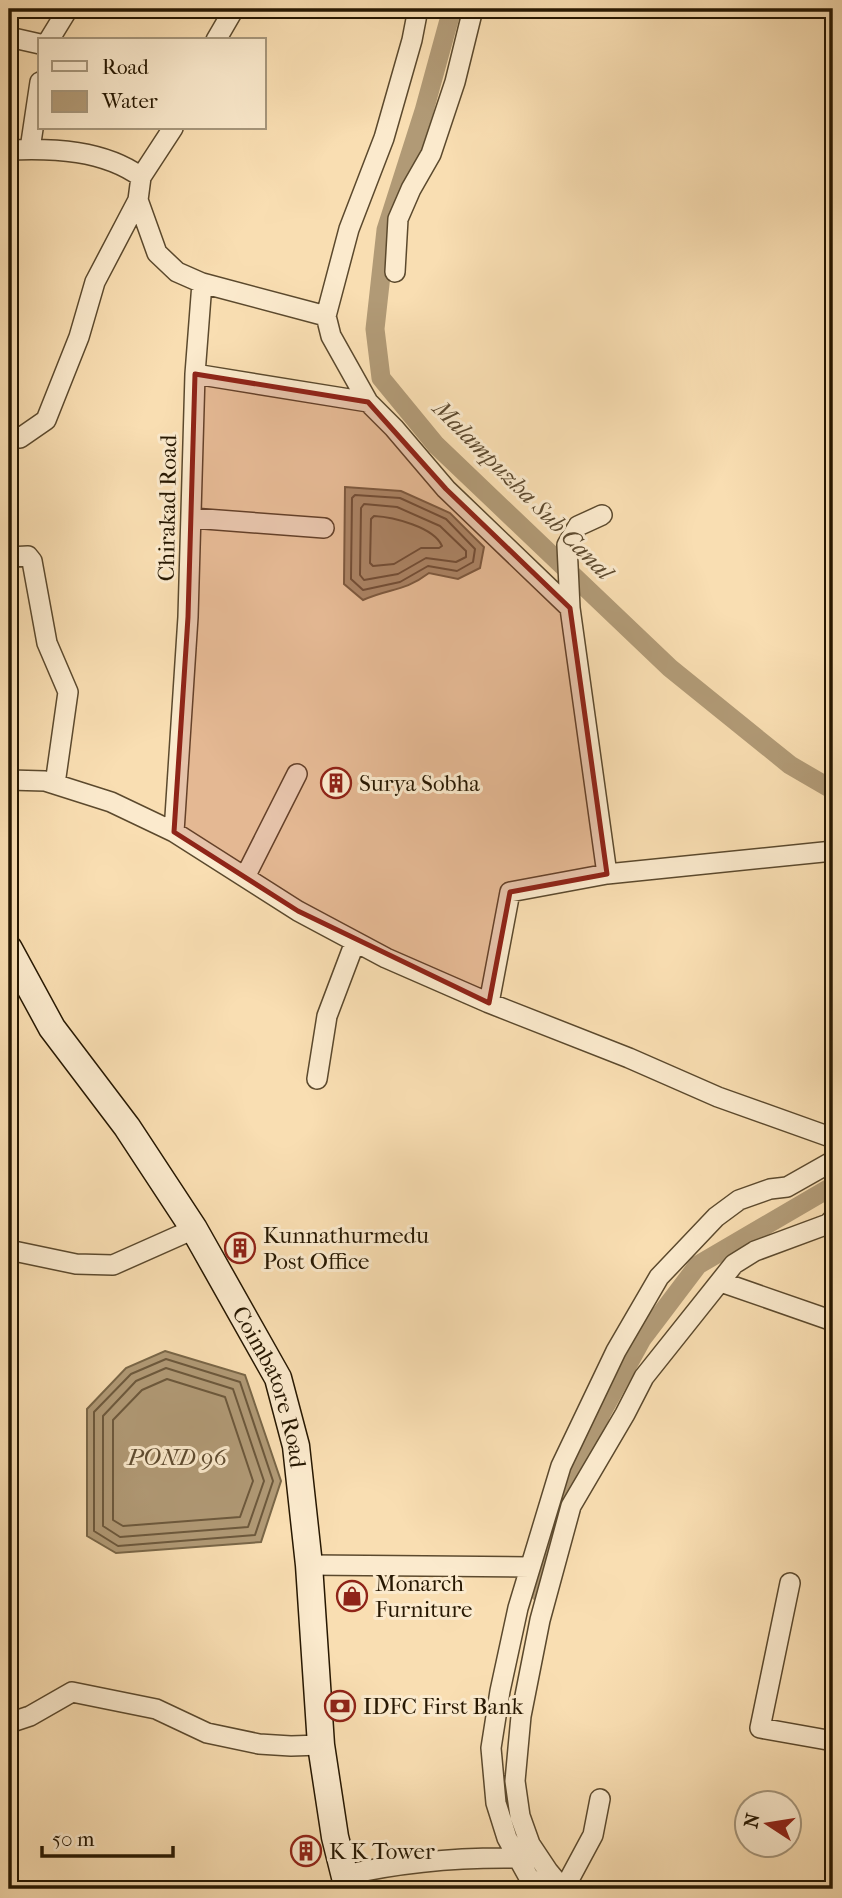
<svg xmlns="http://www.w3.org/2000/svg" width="842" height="1898" font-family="'IM FELL French Canon',serif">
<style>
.water{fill:#b19a76;stroke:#796647;stroke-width:2}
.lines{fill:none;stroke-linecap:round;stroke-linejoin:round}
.shore{stroke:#6c583c;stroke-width:2}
.canal{stroke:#b19a76;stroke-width:19}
.street-casing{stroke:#5b492d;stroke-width:22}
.secondary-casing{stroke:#261701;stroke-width:29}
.street{stroke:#fbeacd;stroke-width:19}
.secondary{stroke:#fbeacd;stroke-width:26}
.marked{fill:#8f2418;fill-opacity:0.2;stroke:#8f2418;stroke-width:5;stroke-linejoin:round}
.labels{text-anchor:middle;stroke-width:6;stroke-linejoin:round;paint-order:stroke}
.street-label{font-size:23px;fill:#261701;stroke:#fbeacd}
.poi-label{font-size:23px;fill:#261701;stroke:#fbeacd;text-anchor:start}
.water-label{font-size:24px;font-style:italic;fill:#5e4b30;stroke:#fbeacd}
</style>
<rect width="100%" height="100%" fill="#f9deb2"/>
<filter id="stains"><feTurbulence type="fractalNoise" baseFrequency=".00286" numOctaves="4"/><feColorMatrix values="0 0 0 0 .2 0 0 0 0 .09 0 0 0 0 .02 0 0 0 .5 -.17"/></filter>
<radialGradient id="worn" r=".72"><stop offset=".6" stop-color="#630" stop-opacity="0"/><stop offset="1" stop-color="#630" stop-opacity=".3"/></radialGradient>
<path class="water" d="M345,487L401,491L450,513L484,547L480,568L458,579L429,573C404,592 389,588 363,600L344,584Z
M165,1351L245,1375L281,1481L261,1542L116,1553L87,1536V1409L126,1368Z"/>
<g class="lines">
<path class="shore" d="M355,495L400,498L446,519L475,549L473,562L457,571L428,566L400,582L363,590L351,579L352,498Z
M364,504L397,507L440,526L466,551V557L456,562L426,558L398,574L364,580L360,575L361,508Z
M374,516C393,517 434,527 442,546L439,548H421L394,564L373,566L370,563L371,519Z
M166,1359L240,1382L273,1481L255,1535L118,1546L94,1531V1412L131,1374Z
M166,1368L233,1389L264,1481L248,1527L120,1537L103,1526V1416L136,1381Z
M167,1379L225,1397L253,1481L240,1517L123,1526L113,1520V1420L142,1390Z"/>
<path class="canal" d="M452,9L424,111L386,230L375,329L381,378L436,445L670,668L790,765L833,790
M539,1592L559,1515L601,1414L642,1339L698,1265L833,1186"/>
<g class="street-casing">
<path id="street" d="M418,9L412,40L384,138L349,229L326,316L331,336L368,402L394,428L446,489L570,608
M9,37L40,44
M49,40L68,9
M216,40L234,9
M30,149L40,82
M9,150C53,148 104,150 141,177L138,200L157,253L177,272L202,283L195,374L188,617L174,832L111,802L45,781L9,780
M141,177L173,128
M395,272L398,219L411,189L431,154L455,82L473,9
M202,283L326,316
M195,374L368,402
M20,438L46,420L79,337L95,282L138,200
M192,518L324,528
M9,557L28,556L32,561L47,643L68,692L55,784
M174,832L298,911L386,958L489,1003L629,1058L718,1097L833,1138
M607,874L833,851
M245,877L297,774
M489,1003L510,892L607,874L570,608L567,545L578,526L602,515
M317,1079L327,1016L355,942
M9,1250L76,1264L113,1265L194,1229
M721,1282L833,1321
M309,1565L530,1567
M790,1583L760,1728L833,1741
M9,1723L30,1716L72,1692L156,1709L207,1733L259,1744L291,1746L321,1745
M345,1875C402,1862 459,1857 518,1858
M539,1889L528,1876L507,1838L496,1803L491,1748L500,1691L518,1608L561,1466L616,1351L659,1277L716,1217L739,1200L770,1189L787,1187L833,1161
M563,1889L548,1871L530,1844L520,1816L515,1781L521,1716L540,1620L571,1506L625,1414L644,1377L734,1264L755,1251L828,1224L833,1219
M564,1889L593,1835L600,1799"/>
</g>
<g class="secondary-casing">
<g id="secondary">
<path id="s1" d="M9,949L52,1028L127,1127L194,1229L278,1378L296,1446L309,1565L321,1745L335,1837L348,1889"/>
</g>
</g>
<use href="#street" class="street"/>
<use href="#secondary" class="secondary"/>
</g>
<path class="marked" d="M195,374L368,402L446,489L570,608L607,874L510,892L489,1003L298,911L174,832L188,617Z"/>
<defs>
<g id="building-ring" transform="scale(1.575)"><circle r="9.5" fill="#fbeacd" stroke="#8f2418" stroke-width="1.5"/><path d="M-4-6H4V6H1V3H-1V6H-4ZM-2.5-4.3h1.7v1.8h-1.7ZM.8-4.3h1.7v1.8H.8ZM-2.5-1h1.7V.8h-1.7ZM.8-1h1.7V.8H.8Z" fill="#8f2418"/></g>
<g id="shop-ring" transform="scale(1.575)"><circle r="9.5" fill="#fbeacd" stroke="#8f2418" stroke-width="1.5"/><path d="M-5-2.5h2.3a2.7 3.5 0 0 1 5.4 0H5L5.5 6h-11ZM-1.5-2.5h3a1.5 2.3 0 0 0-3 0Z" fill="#8f2418"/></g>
<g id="bank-ring" transform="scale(1.575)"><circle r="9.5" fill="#fbeacd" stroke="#8f2418" stroke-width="1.5"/><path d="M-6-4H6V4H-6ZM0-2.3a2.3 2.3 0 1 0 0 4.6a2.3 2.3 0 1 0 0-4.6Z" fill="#8f2418"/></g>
</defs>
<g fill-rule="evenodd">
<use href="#building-ring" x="336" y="783"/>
<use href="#building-ring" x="240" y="1248"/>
<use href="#shop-ring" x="352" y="1596"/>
<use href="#bank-ring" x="340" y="1706"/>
<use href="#building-ring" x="306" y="1851"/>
</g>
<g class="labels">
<g class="street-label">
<text transform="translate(167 508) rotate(-89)" y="8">Chirakad Road</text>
<text dy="8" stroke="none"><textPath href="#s1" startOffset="513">Coimbatore Road</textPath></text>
</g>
<g class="poi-label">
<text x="359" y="791">Surya Sobha</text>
<text x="263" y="1243">Kunnathurmedu<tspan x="263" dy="26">Post Office</tspan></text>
<text x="375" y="1591">Monarch<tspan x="375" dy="26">Furniture</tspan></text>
<text x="363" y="1714">IDFC First Bank</text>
<text x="329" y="1859">K K Tower</text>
</g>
<g class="water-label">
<text transform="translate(523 490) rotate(45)" y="8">Malampuzha Sub Canal</text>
<text x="177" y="1465">POND 96</text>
</g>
</g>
<rect width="842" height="1898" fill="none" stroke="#f9deb2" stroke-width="35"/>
<rect x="10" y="10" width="821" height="1877" fill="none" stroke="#261701" stroke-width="3.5"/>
<rect x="18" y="18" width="807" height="1863" fill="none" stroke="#261701" stroke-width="2"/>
<rect x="38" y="38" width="228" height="91" fill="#fbeacd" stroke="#a6967b" stroke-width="2"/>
<rect x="52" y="61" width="35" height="10" fill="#fbeacd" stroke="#a6967b" stroke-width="2"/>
<text x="102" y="74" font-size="21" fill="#261701">Road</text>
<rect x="52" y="91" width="35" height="21" fill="#b19a76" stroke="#a6967b" stroke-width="2"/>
<text x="102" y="108" font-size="21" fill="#261701">Water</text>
<g transform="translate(768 1824) rotate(282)"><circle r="33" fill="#fbeacd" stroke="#a6967b" stroke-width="2"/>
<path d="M0-5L12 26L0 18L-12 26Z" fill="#8f2418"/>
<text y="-10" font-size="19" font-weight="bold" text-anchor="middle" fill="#261701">N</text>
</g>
<path d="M42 1846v10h131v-10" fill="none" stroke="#261701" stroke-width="3.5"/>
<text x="52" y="1846" font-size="21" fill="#261701" stroke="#fbeacd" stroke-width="5" paint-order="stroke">50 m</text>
<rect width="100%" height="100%" filter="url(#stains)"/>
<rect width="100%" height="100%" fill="url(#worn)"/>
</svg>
